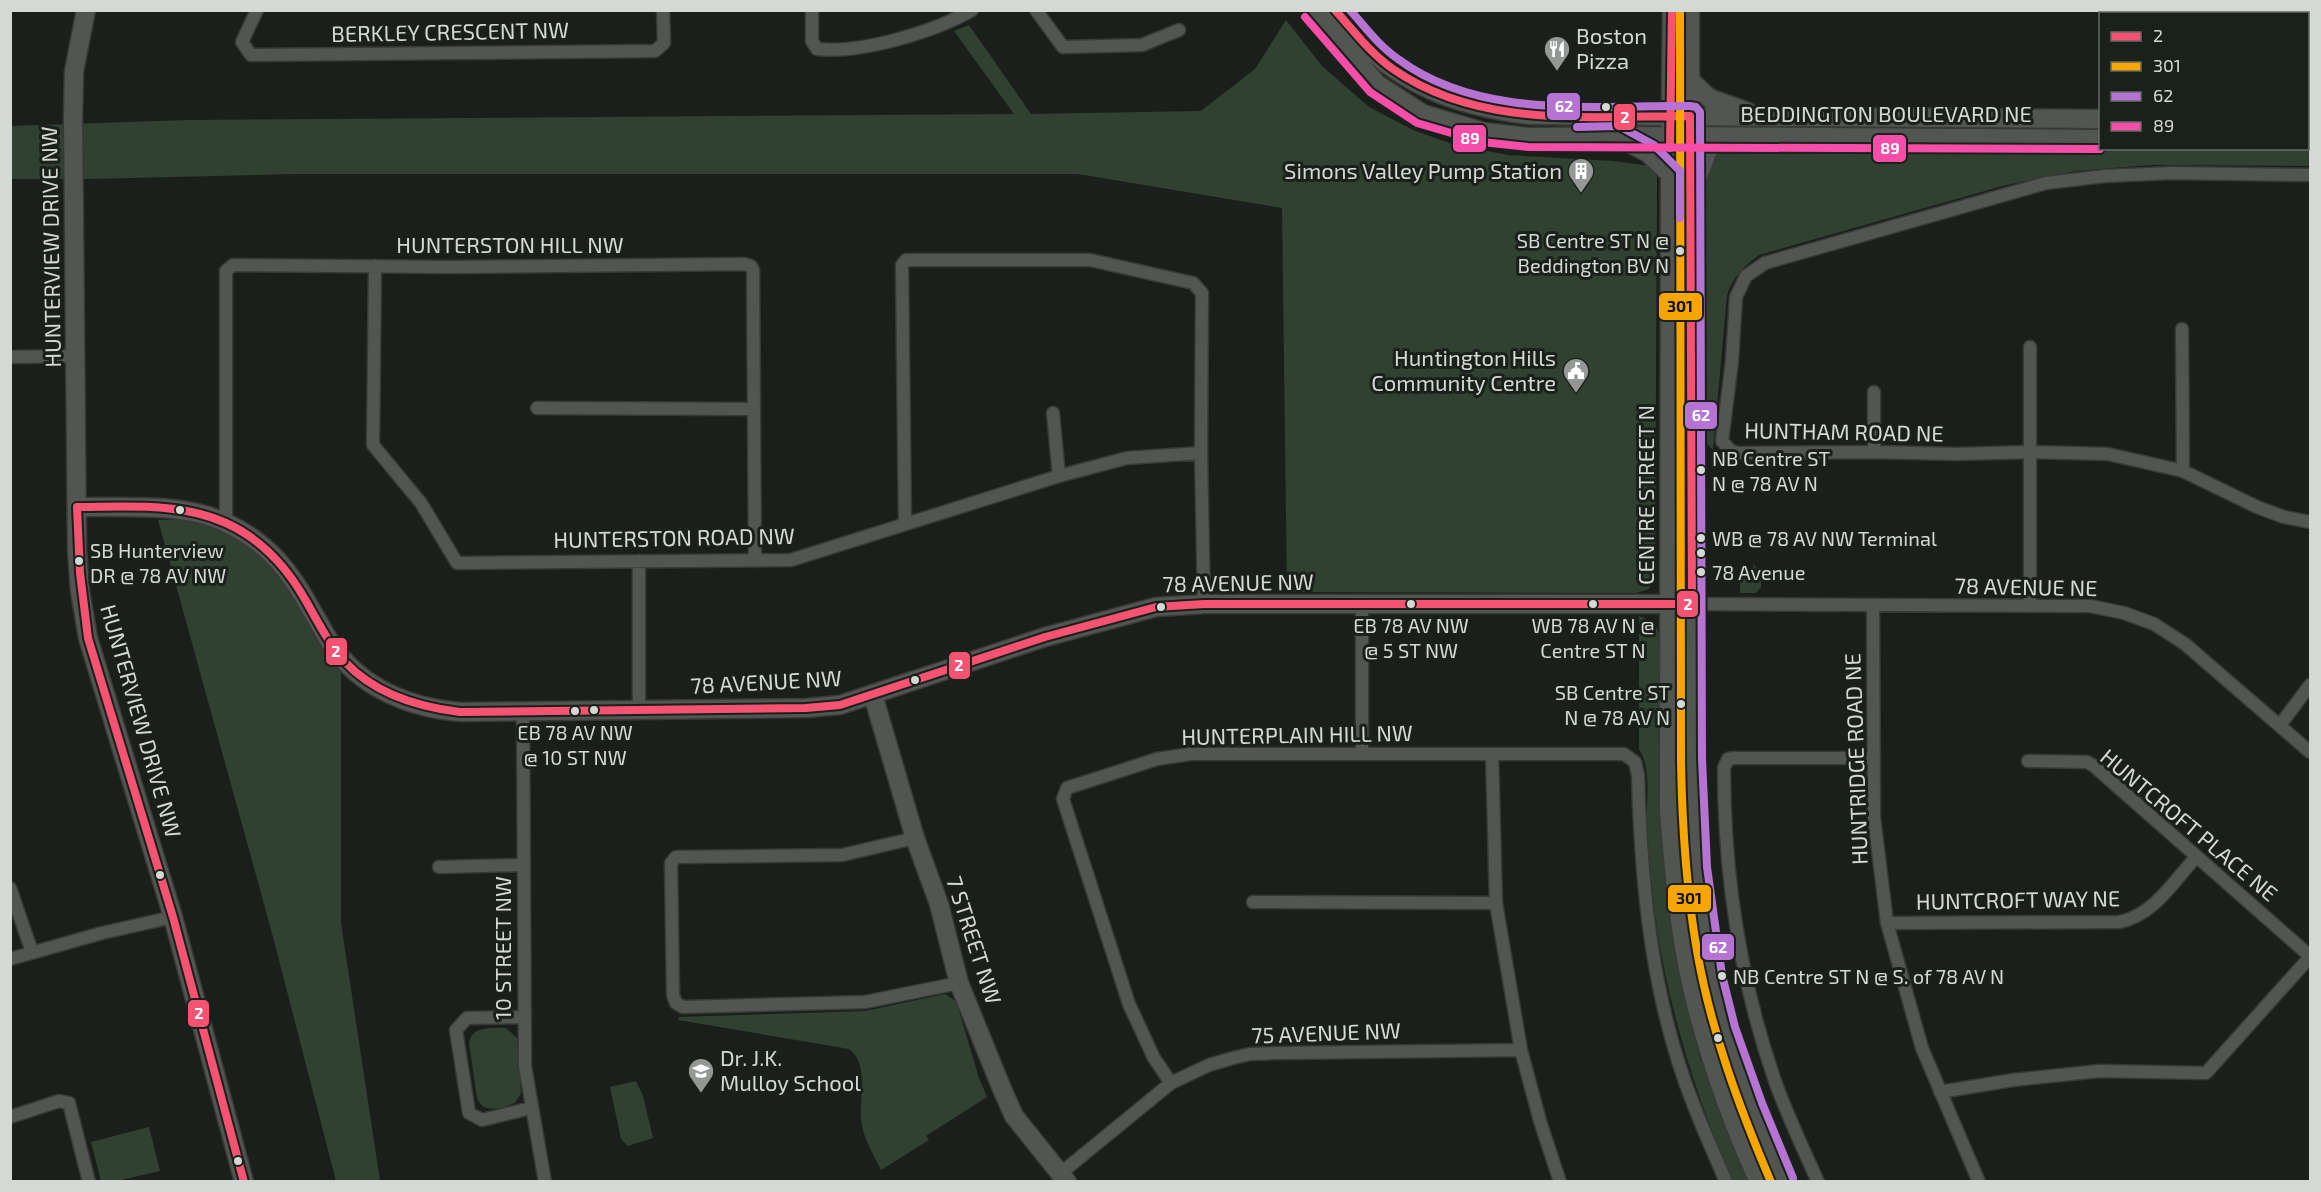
<svg xmlns="http://www.w3.org/2000/svg" width="2321" height="1192" font-family="'Exo 2',sans-serif">
<style>
.green{fill:#314131}
.lines{fill:none;stroke-linecap:round;stroke-linejoin:round}
.street-casing{stroke:#373a37;stroke-width:15}
.secondary-casing{stroke:#373a37;stroke-width:21}
.street{stroke:#525552;stroke-width:12}
.secondary{stroke:#525552;stroke-width:18}
.bus-1-casing{stroke:#1a201a;stroke-width:12}
.bus-2-casing{stroke:#1a201a;stroke-width:12}
.bus-3-casing{stroke:#1a201a;stroke-width:12}
.bus-4-casing{stroke:#1a201a;stroke-width:12}
.bus-1{stroke:#f65372;stroke-width:8}
.bus-2{stroke:#f7a600;stroke-width:8}
.bus-3{stroke:#b673d3;stroke-width:8}
.bus-4{stroke:#f54da8;stroke-width:8}
.bus-dot{fill:#d5d9d5;stroke:#1a201a;stroke-width:2}
.labels{text-anchor:middle;stroke-width:6;stroke-linejoin:round;paint-order:stroke}
.bus-label{font-size:20px;fill:#d5d9d5;stroke:#1a201a;text-anchor:start}
.street-label{font-size:22px;fill:#d5d9d5;stroke:#1a201a}
.poi-label{font-size:22px;fill:#d5d9d5;stroke:#1a201a;text-anchor:start}
.line-badge{stroke:#1a201a;stroke-width:2}
.badge-label{font-size:16px;text-anchor:middle;font-weight:bold;fill:#fff}
.pale-badge-label{font-size:16px;text-anchor:middle;font-weight:bold;fill:#111}
</style>
<rect width="100%" height="100%" fill="#1b1f1b"/>
<path class="green" d="M1286,20L1322,66L1369,107L1413,130L1455,145L1508,155L1614,161L1650,166L1657,176L1655,578L1649,589L1636,593L1287,592L1282,208L1078,174H292L88,179H11V126L188,120L1014,114L954,31L969,25L1031,114L1201,111L1255,69Z
M1759,145L2100,147V148H2310V166L2150,165L2076,171L2006,185L1759,255C1744,266 1733,277 1727,295L1713,450L1700,437L1695,425L1696,241L1703,180L1710,161L1720,149L1734,146Z
M158,520C167,520 176,519 185,520C230,525 272,560 294,598C309,624 319,651 341,672V923L380,1181H336L272,933Z
M1753,564L1761,573V587L1756,593H1740V574H1753Z
M1639,616C1651,620 1658,624 1660,638L1697,1037L1695,1038L1701,1062L1705,1061L1750,1181H1733C1697,1100 1671,1017 1657,929C1652,895 1649,859 1647,825C1646,801 1652,769 1639,749Z
M945,994L956,1001L979,1078L987,1097L926,1136L929,1140L881,1170C874,1156 865,1141 862,1126C857,1101 871,1065 849,1049L678,1020L679,1017L865,1011Z
M489,1028H506L517,1038L521,1093L515,1103C502,1108 484,1115 477,1098L469,1043C472,1031 478,1030 489,1028Z
M636,1081L643,1096L653,1138L628,1146L621,1139L610,1087Z
M149,1127L160,1171L117,1181H101L91,1142Z"/>
<g class="lines">
<g class="street-casing">
<path id="street" d="M257,10L242,42L251,55L655,51L664,43L663,10
M812,10V41L817,49C860,54 934,32 972,10
M1036,10L1063,47L1142,45L1179,30
M2255,14H2270
M2308,19L2310,20
M2310,175L2171,173L2105,176L2046,183L1765,263L1746,276L1736,297L1732,361L1722,441L1730,450L1737,453L1874,452L1957,454L2030,452L2108,454L2183,471L2257,507L2284,517L2310,522
M375,266L373,445L421,503L457,563L791,560L1059,476L1127,458L1201,453
M2182,329L2183,471
M10,357L77,356
M537,408L754,409
M1053,413L1059,476
M1874,452V392
M226,522V271L233,265L449,267L744,264L751,266L753,270L755,561
M905,524L902,265L906,260H1090L1193,283L1202,293L1201,453L1204,604
M639,561V711
M1692,604L2090,606L2124,613L2154,624L2185,644L2310,752
M2030,605V347
M1362,606V753
M1873,606L1874,817L1887,923L1922,1048L1979,1182
M523,712L525,1066L545,1182
M2280,725L2310,685
M1492,754L1496,903L1521,1050L1540,1121L1560,1182
M2028,761L2087,762L2094,766L2310,956
M915,838L842,855L676,857L671,863L673,995L676,1003L683,1007L865,1002L959,983
M439,867L524,865
M10,888L32,952
M1253,902L1496,903
M1887,923L2119,922C2153,916 2174,881 2196,857
M10,959L102,933L173,917
M524,1017L467,1018L456,1030L469,1113L482,1120L531,1108
M1171,1083L1154,1058L1129,1004L1063,799L1067,788L1157,759L1190,754H1624L1635,762L1638,775C1641,887 1652,1001 1694,1106C1704,1132 1715,1156 1726,1182
M1940,1092L2013,1080L2100,1071L2206,1073L2310,957
M10,1117L59,1101L69,1103L89,1182
M1061,1173L1171,1083L1209,1065L1233,1058L1250,1054L1281,1053L1521,1050
M1818,1182C1803,1148 1787,1115 1775,1081C1740,980 1724,874 1724,768L1728,759L1734,758H1873"/>
</g>
<g class="secondary-casing">
<path id="secondary" d="M86,10L74,71L73,116L77,550L80,591L88,638L173,917L244,1182
M1313,10L1377,84L1423,114L1484,132L1528,137L1670,136L2100,139
M1335,10C1346,23 1357,37 1369,49C1416,92 1467,107 1529,115L2100,119
M1672,10L1670,174L1669,811C1674,872 1679,933 1693,992C1709,1058 1731,1121 1759,1182
M1690,10L1691,760C1693,833 1697,906 1713,978C1728,1049 1754,1116 1783,1182
M1691,81L1709,98L1748,112
M2308,118L2310,119
M1619,138L1648,153L1670,174
M2308,141H2310
M1694,187L1708,150L1722,137
M77,507C123,508 184,502 226,523C269,543 291,572 313,613C320,624 326,637 334,648C363,689 411,708 460,712L806,708L840,705L1045,637L1156,607L1204,604H1692
M873,695L915,838L939,904L959,983L1002,1089L1014,1116L1067,1182"/>
</g>
<use href="#street" class="street"/>
<use href="#secondary" class="secondary"/>
<g class="bus-1-casing">
<path id="bus-1" d="M1670,148L1672,10
M77,507C126,507 180,502 226,523C261,539 287,567 306,601C318,622 329,644 345,662C375,694 418,707 460,712L806,708L840,705L1045,637L1156,607L1204,604H1692L1690,116C1591,116 1479,129 1393,69C1371,54 1353,30 1335,10
M77,507L80,573L88,638L173,917L244,1182"/>
</g>
<g class="bus-2-casing">
<path id="bus-2" d="M1680,10L1681,760C1682,824 1686,888 1697,951C1711,1031 1739,1107 1771,1182"/>
</g>
<g class="bus-3-casing">
<path id="bus-3" d="M1350,10C1365,27 1379,46 1398,59C1480,120 1594,105 1690,106L1696,107L1700,112L1702,759L1707,867L1722,975L1735,1027L1762,1103L1793,1178
M1577,127L1619,126L1654,145L1680,171V218"/>
</g>
<g class="bus-4-casing">
<path id="bus-4" d="M1305,17L1370,92L1417,123L1482,142L1528,147L2100,149"/>
</g>
<use href="#bus-1" class="bus-1"/>
<use href="#bus-2" class="bus-2"/>
<use href="#bus-3" class="bus-3"/>
<use href="#bus-4" class="bus-4"/>
</g>
<defs>
<g id="restaurant-pin" transform="scale(1.35)"><path d="M0 17L-7.5 6A9.5 9.5 0 1 1 7.5 6Z" fill="#949894" stroke="#1a201a"/><path d="M-5-6h1v4h1v-4h1v4h1v-4h1v5L-1.5 .5V6h-2V.5L-5-1ZM5-6V6H3V1.5H1.5Q1.5-4 5-6Z" fill="#fff"/></g>
<g id="building-pin" transform="scale(1.35)"><path d="M0 17L-7.5 6A9.5 9.5 0 1 1 7.5 6Z" fill="#949894" stroke="#1a201a"/><path d="M-4-6H4V6H1V3H-1V6H-4ZM-2.5-4.3h1.7v1.8h-1.7ZM.8-4.3h1.7v1.8H.8ZM-2.5-1h1.7V.8h-1.7ZM.8-1h1.7V.8H.8Z" fill="#fff"/></g>
<g id="civic-pin" transform="scale(1.35)"><path d="M0 17L-7.5 6A9.5 9.5 0 1 1 7.5 6Z" fill="#949894" stroke="#1a201a"/><path d="M-.6-6.5H3V-4.5H.6V-3L4-1V1h2V6H-6V1h2V-1L-.6-3ZM-1.2 2.5V6h2.4V2.5Z" fill="#fff"/></g>
<g id="school-pin" transform="scale(1.35)"><path d="M0 17L-7.5 6A9.5 9.5 0 1 1 7.5 6Z" fill="#949894" stroke="#1a201a"/><path d="M0-5L7-2L0 1L-7-2ZM-4 1L0 2.5L4 1V4Q0 6-4 4Z" fill="#fff"/></g>
</defs>
<g fill-rule="evenodd">
<use href="#restaurant-pin" x="1557" y="49"/>
<use href="#building-pin" x="1581" y="171"/>
<use href="#civic-pin" x="1576" y="371"/>
<use href="#school-pin" x="701" y="1071"/>
</g>
<g class="bus-dot">
<circle cx="1606" cy="107" r="5"/>
<circle cx="1680" cy="251" r="5"/>
<circle cx="1701" cy="470" r="5"/>
<circle cx="180" cy="510" r="5"/>
<circle cx="1701" cy="538" r="5"/>
<circle cx="1701" cy="553" r="5"/>
<circle cx="79" cy="561" r="5"/>
<circle cx="1701" cy="572" r="5"/>
<circle cx="1411" cy="604" r="5"/>
<circle cx="1593" cy="604" r="5"/>
<circle cx="1161" cy="607" r="5"/>
<circle cx="915" cy="680" r="5"/>
<circle cx="1681" cy="704" r="5"/>
<circle cx="594" cy="710" r="5"/>
<circle cx="575" cy="711" r="5"/>
<circle cx="160" cy="875" r="5"/>
<circle cx="1722" cy="976" r="5"/>
<circle cx="1718" cy="1038" r="5"/>
<circle cx="238" cy="1161" r="5"/>
</g>
<g class="labels">
<g class="bus-label">
<text x="1669" y="248" text-anchor="end">SB Centre ST N @<tspan x="1669" dy="25">Beddington BV N</tspan></text>
<text x="1712" y="466">NB Centre ST<tspan x="1712" dy="25">N @ 78 AV N</tspan></text>
<text x="1712" y="546">WB @ 78 AV NW Terminal</text>
<text x="90" y="558">SB Hunterview<tspan x="90" dy="25">DR @ 78 AV NW</tspan></text>
<text x="1712" y="580">78 Avenue</text>
<text x="1411" y="633" text-anchor="middle">EB 78 AV NW<tspan x="1411" dy="25">@ 5 ST NW</tspan></text>
<text x="1593" y="633" text-anchor="middle">WB 78 AV N @<tspan x="1593" dy="25">Centre ST N</tspan></text>
<text x="1670" y="700" text-anchor="end">SB Centre ST<tspan x="1670" dy="25">N @ 78 AV N</tspan></text>
<text x="575" y="740" text-anchor="middle">EB 78 AV NW<tspan x="575" dy="25">@ 10 ST NW</tspan></text>
<text x="1733" y="984">NB Centre ST N @ S. of 78 AV N</text>
</g>
<g class="street-label">
<text transform="translate(450 32) rotate(-1)" y="8">BERKLEY CRESCENT NW</text>
<text x="1886" y="122">BEDDINGTON BOULEVARD NE</text>
<text x="510" y="253">HUNTERSTON HILL NW</text>
<text transform="translate(51 247) rotate(-91)" y="8">HUNTERVIEW DRIVE NW</text>
<text transform="translate(1844 432) rotate(1)" y="8">HUNTHAM ROAD NE</text>
<text transform="translate(1646 495) rotate(-90)" y="8">CENTRE STREET N</text>
<text transform="translate(674 538) rotate(-1)" y="8">HUNTERSTON ROAD NW</text>
<text transform="translate(1238 583) rotate(-1)" y="8">78 AVENUE NW</text>
<text transform="translate(2026 587) rotate(1)" y="8">78 AVENUE NE</text>
<text transform="translate(766 682) rotate(-3)" y="8">78 AVENUE NW</text>
<text transform="translate(141 721) rotate(74)" y="8">HUNTERVIEW DRIVE NW</text>
<text transform="translate(1297 735) rotate(-1)" y="8">HUNTERPLAIN HILL NW</text>
<text transform="translate(1856 759) rotate(-92)" y="8">HUNTRIDGE ROAD NE</text>
<text transform="translate(2189 825) rotate(40)" y="8">HUNTCROFT PLACE NE</text>
<text transform="translate(2018 900) rotate(-1)" y="8">HUNTCROFT WAY NE</text>
<text transform="translate(974 940) rotate(72)" y="8">7 STREET NW</text>
<text transform="translate(503 948) rotate(-90)" y="8">10 STREET NW</text>
<text transform="translate(1326 1033) rotate(-2)" y="8">75 AVENUE NW</text>
</g>
<g class="poi-label">
<text x="1576" y="44">Boston<tspan x="1576" dy="25">Pizza</tspan></text>
<text x="1562" y="179" text-anchor="end">Simons Valley Pump Station</text>
<text x="1556" y="366" text-anchor="end">Huntington Hills<tspan x="1556" dy="25">Community Centre</tspan></text>
<text x="720" y="1066">Dr. J.K.<tspan x="720" dy="25">Mulloy School</tspan></text>
</g>
</g>
<g class="line-badge">
<rect x="1546" y="92" width="35" height="29" rx="6" fill="#b673d3"/>
<rect x="1613" y="103" width="23" height="28" rx="6" fill="#f65372"/>
<rect x="1452" y="124" width="35" height="29" rx="6" fill="#f54da8"/>
<rect x="1872" y="134" width="35" height="29" rx="6" fill="#f54da8"/>
<rect x="1658" y="292" width="45" height="29" rx="6" fill="#f7a600"/>
<rect x="1684" y="401" width="34" height="29" rx="6" fill="#b673d3"/>
<rect x="1676" y="590" width="23" height="28" rx="6" fill="#f65372"/>
<rect x="325" y="637" width="23" height="29" rx="6" fill="#f65372"/>
<rect x="948" y="651" width="23" height="29" rx="6" fill="#f65372"/>
<rect x="1667" y="884" width="45" height="29" rx="6" fill="#f7a600"/>
<rect x="1701" y="933" width="34" height="28" rx="6" fill="#b673d3"/>
<rect x="187" y="999" width="23" height="29" rx="6" fill="#f65372"/>
</g>
<g class="badge-label">
<text x="1564" y="112">62</text>
<text x="1625" y="123">2</text>
<text x="1470" y="144">89</text>
<text x="1890" y="154">89</text>
<text x="1701" y="421">62</text>
<text x="1688" y="610">2</text>
<text x="336" y="657">2</text>
<text x="959" y="671">2</text>
<text x="1718" y="953">62</text>
<text x="199" y="1019">2</text>
</g>
<g class="pale-badge-label">
<text x="1680" y="312">301</text>
<text x="1689" y="904">301</text>
</g>
<rect width="2321" height="1192" fill="none" stroke="#d5d9d5" stroke-width="24"/>
<rect x="2099" y="12" width="210" height="138" fill="#1a201a" stroke="#656a65" stroke-width="1.5"/>
<rect x="2111" y="32" width="30" height="9" fill="#f65372" stroke="#656a65" stroke-width="1.5"/>
<text x="2153" y="42" font-size="18" fill="#d5d9d5">2</text>
<rect x="2111" y="62" width="30" height="9" fill="#f7a600" stroke="#656a65" stroke-width="1.5"/>
<text x="2153" y="72" font-size="18" fill="#d5d9d5">301</text>
<rect x="2111" y="92" width="30" height="9" fill="#b673d3" stroke="#656a65" stroke-width="1.5"/>
<text x="2153" y="102" font-size="18" fill="#d5d9d5">62</text>
<rect x="2111" y="122" width="30" height="9" fill="#f54da8" stroke="#656a65" stroke-width="1.5"/>
<text x="2153" y="132" font-size="18" fill="#d5d9d5">89</text>
</svg>
